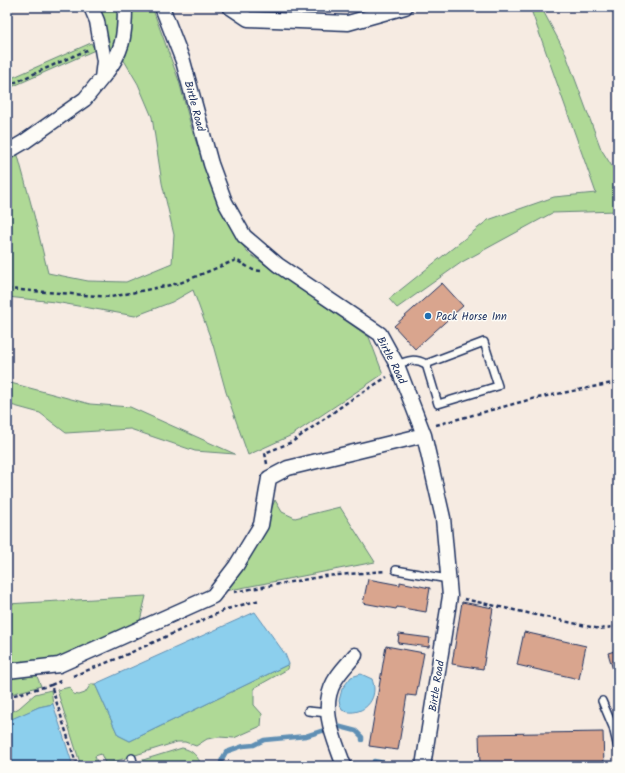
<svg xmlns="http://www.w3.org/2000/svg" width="625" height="773" font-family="Kalam,sans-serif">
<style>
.green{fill:#afd996;stroke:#65847a}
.water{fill:#8ccfed;stroke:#5f8fb4}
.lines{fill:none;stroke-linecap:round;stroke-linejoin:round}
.stream{stroke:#5f8fb4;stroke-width:4.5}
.building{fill:#d9a58e;stroke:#1b2f5e}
.service-casing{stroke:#1b2f5e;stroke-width:10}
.minor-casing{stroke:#1b2f5e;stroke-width:17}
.path{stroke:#1b2f5e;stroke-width:2.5;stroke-dasharray:4 3;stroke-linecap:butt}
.service{stroke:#fdfcf7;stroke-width:7}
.minor{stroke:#fdfcf7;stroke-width:14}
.poi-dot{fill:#1f6fb2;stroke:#fdfcf7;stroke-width:1.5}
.labels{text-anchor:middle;stroke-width:3;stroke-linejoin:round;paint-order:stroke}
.street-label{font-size:11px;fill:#1b2f5e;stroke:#fdfcf7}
.poi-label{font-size:11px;fill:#1b2f5e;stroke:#fdfcf7;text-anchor:start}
</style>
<rect width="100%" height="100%" fill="#f6ebe2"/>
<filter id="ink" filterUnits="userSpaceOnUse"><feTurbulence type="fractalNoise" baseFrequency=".025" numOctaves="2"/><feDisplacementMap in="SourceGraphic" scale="8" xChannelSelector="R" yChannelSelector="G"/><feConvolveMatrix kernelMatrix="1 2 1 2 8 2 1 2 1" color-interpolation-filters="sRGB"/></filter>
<g filter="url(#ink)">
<path class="green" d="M96,7H122L121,33L107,65Z
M128,7H152L179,81L192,130L215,196L247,252L369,337L383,374L292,435L248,455L226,392L213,345L193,290L172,302L135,316L55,302L7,297V158L17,152L34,215L48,273L88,281L126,282L172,263L174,235L162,183L152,117L138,84L122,57L131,31Z
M530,7H541L565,52L601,149L618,176V211L552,213L462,262L397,308L389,299L488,220L554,197L596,193Z
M91,43L95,50L7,89V80Z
M7,382L90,404L130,407L235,454L195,451L130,429L66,433L40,413L7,404Z
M275,500L282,512L295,518L340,507L375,562L220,592L264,527Z
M146,596L139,625L58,661L7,666V604Z
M289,664L288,669L254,688V705L262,714L261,726L234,738L219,737L207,739L196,746L185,742H177L110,763H105L101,754L95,756L98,766H81L57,690L70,687L73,694L79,695L85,693L91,684H95L118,735L130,741Z
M36,674L41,686L7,695V678Z
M51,690L53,704L39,707L13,719L7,717L10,713L19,708L35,694Z
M182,748C193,750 198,757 202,766H140L139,762L143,760Z"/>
<path class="water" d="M255,612L285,654L289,664L130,741L118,735L95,684Z
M361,674L372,679C373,682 374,686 374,689C374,706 357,717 342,710L339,701L342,689L351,677Z
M53,704L73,766H7V721L39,707Z"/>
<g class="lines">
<path class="stream" d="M374,761L399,766
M220,766L222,759L226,752L243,746L254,745L264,740L306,736L337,726L356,731L362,737V740"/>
</g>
<path class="building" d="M442,283L463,306L415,349L394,326Z
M368,579L400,585V582L430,588L426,612L397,607L396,609L363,603Z
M462,602L493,608L483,669L452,664Z
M524,632L586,646L579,679L517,665Z
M399,634L430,638L429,647L398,643Z
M386,646L424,653L416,696L407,695L398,750L369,746Z
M618,650V687L608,653Z
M603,732L604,766H480L479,734Z"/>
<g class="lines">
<g class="service-casing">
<path id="service" d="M397,365C408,360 415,358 426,364L484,342L498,386L438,404L426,364
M396,570L448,579
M602,701L613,727L618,748
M308,711L328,713
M132,758L134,766"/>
</g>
<g class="minor-casing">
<path id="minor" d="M162,7L183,61L211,164L225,202L244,236L278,265L380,334L397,365L424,435L443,518L450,596L423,766
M230,7L248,19L348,23L405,7
M103,77C123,52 125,37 125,7
M7,152L24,142L85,99L102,78L104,61L97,21L91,7
M7,671L59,665L213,596L236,566L261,525L269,478L288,468L424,435
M344,766C335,740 319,709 334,682C339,672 348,664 355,655"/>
</g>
<path class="path" d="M7,86L89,49
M7,289L111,297L180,283L236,260L253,270L262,271
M436,425L532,399L618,382
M267,464L265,453L292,442L349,401L387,377
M234,592L325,576L386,571
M464,599L600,629L618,626
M73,676L121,657L227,609L260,600
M51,685L63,680
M7,697L51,685L77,766"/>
<use href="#service" class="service"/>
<use href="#minor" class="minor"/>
</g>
</g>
<circle class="poi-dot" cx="428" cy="316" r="4"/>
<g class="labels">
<g class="street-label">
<text transform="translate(195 106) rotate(75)" y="4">Birtle Road</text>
<text transform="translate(392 360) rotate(63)" y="4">Birtle Road</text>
<text transform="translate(436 686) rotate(-81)" y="4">Birtle Road</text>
</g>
<g class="poi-label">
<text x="436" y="320">Pack Horse Inn</text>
</g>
</g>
<rect width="625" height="773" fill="none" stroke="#fdfcf7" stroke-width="24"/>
<rect x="12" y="12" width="601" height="749" fill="none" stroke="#1b2f5e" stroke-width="1.5" filter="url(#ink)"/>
</svg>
